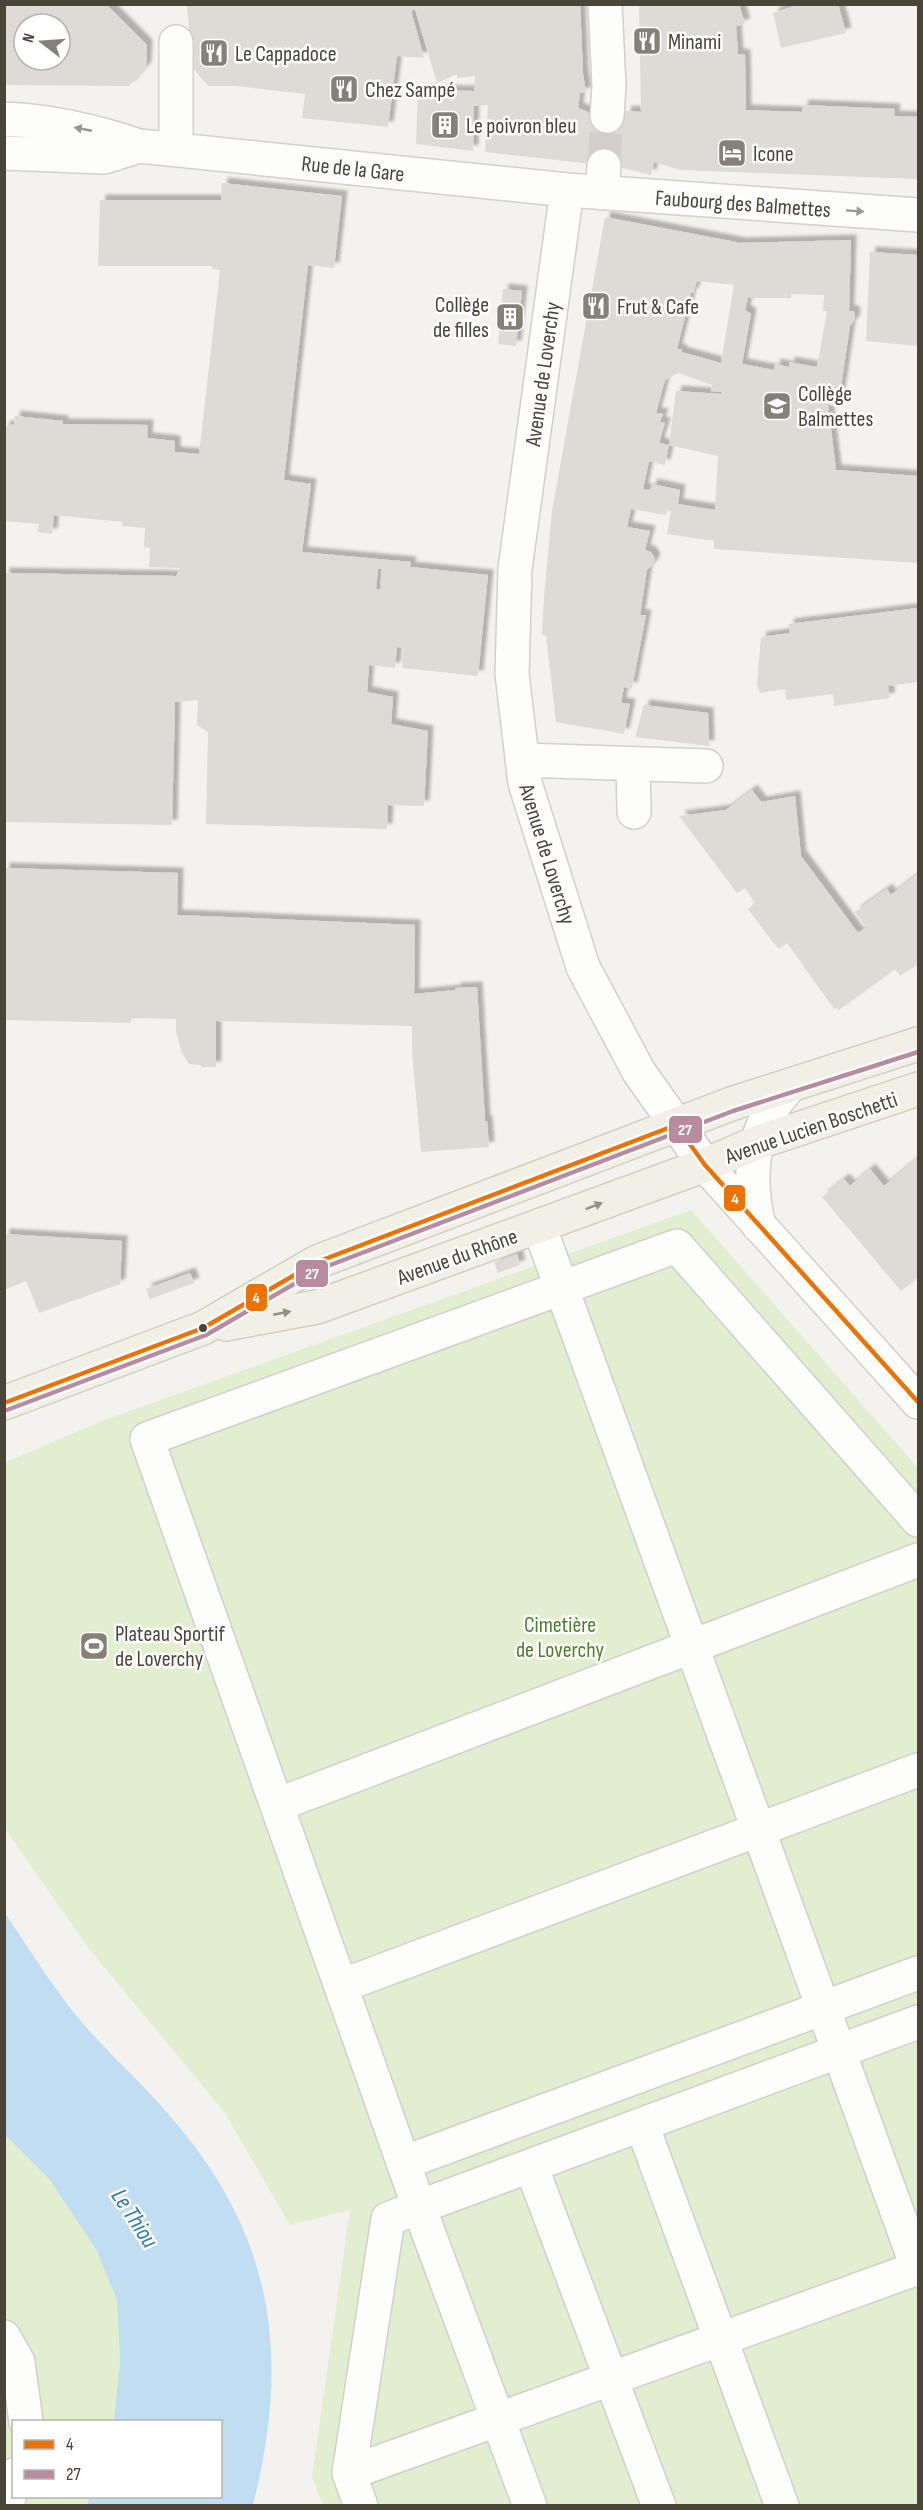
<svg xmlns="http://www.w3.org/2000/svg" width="923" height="2510" font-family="'Sofia Sans Condensed',sans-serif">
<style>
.green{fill:#e1eecf}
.water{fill:#c0ddf1}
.building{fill:#dedbd6;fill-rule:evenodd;filter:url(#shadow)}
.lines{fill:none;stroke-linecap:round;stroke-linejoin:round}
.minor-tunnel{stroke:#d2cfca;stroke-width:33;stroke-dasharray:33 16;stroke-linecap:butt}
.minor-casing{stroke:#d2d0cb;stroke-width:36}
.major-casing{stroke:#d6cebb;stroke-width:36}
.minor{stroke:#fdfdfc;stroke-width:33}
.major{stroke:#f2efe6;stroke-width:33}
.bus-1-casing{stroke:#fff;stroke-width:9}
.bus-2-casing{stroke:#fff;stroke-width:9}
.bus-1{stroke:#ee7203;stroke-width:4.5}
.bus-2{stroke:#b98ba1;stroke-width:4.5}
.oneway{fill:#9b9791}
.oneway2{fill:#969187}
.bus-dot{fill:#4b4439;stroke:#fff;stroke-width:2}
.labels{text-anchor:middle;stroke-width:5;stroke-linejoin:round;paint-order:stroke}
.poi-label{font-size:22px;fill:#4b4439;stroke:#fff;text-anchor:start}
.street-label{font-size:22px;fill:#4b4439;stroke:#fff}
.park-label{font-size:22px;fill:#4a7f2a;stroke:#fff}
.water-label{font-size:24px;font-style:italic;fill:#2e7ab2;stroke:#fff}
.line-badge{stroke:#fff;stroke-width:2}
.badge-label{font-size:16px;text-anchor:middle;font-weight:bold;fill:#fff}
</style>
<defs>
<filter id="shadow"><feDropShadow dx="5.5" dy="-5.5" stdDeviation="1.5" flood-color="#0004"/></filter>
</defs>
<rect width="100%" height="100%" fill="#f4f2ee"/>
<path class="green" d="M691,1210L918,1468V2505H323L312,2477L350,2210L290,2225L225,2113L87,1946L5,1829L4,1463L102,1421Z
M5,2135L50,2180L96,2249L117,2300L120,2362L114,2421L14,2422V2496L90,2497L87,2505H5Z"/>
<path class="water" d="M4,1912C27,1945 49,1981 74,2013C103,2049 140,2080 170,2116C274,2235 291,2355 253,2505H87L90,2497L220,2496V2422L114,2421L120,2362L117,2300L96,2249L50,2180L5,2135Z"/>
<path class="building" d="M4,4H106L147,45L146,67L129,86L4,85ZM24,24H60V60H24Z
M187,4H580L583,74L586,93H580L578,108L588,112L592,118L607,116L625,119L626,111L641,112L639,4H739L745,24L736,26L738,54L745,55L746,110L802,112L803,105L895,109L894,116L918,117V179L680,170L654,162L651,175L619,167L485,152L488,105L474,106L473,151L416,144L418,90L474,91L475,76L457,78V74L437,83L415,9L411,11L424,58L397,56L388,127L302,118L305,94L236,86H208L192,67Z
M800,4H838L846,33L781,48L773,13Z
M222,183L342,196L334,268L308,265L284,480L311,484L302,552L411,562L410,567L488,575L478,676L402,668L403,648L397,647L395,668L369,665L367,692L393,697L391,724L428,731L424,806L388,805L387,829L206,824L208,732L197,725L198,700L175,702L172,825L4,822V573L176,576L180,568L149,567L150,548L144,547L145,528L122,526V522L54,515L52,534L38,532L39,524L4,521V427L14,424L15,416L63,421V424L148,425L147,438L175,441V452L199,454L220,270L212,269V266H98L100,200H221ZM378,569H382L380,590L376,589Z
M605,217L741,243L851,240L849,311H854L855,319L850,326L838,407L828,405L836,470L918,476V563L714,549V541L667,534L671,511L667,510L666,515L631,509L627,527L650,531L645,550L651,552L655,559L652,565L647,570L640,615H646L632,688L624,687L621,703L630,704L624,734L556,722L546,636L542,634L544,596L552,511ZM697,281L734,285L721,363L681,352L682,350L677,349L691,293H693ZM791,294L824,295L823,311H827L817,367L789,362V367L775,364L774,370L742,364L751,314L745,310L748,298H791ZM678,373L712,385L711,391L721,392V394L676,391L669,445L718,456L715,510L678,504L680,490L652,484L650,490L643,489L649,461L665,465L669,445L659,443L665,423L660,422L663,414L656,413L665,380Z
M870,252L918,255V346L866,341Z
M503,289L522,291L516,346L498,344Z
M918,608V682L888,686L890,698L834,706L833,694L786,700L785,689L760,693L757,685L761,637L790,633L788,624Z
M644,705L708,713L709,746L635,737Z
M752,790L761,802L795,796L801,856L858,933L866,927L855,912L887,889L891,895L918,874V964L900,976L895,969L839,1010L837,1008L834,1009L787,943L779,949L772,941L748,909L755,903L745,888L737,893L679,816L726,810Z
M4,868L178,873L177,915L415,925L414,994L456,990L455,988L477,987L485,1121H487L489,1147L421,1152L412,1052V1026L216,1021V1067H201V1065L189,1064L182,1053L176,1032V1019L131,1018V1023L4,1020Z
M918,1158V1277L901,1291L822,1197L844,1179L850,1186L870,1169L884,1186Z
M4,1234L122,1241L120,1284L39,1313L26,1281L4,1290Z
M517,1254L520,1265L498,1273L494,1262Z
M190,1273L194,1283L150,1299L146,1289Z"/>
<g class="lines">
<path class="minor-tunnel" d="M604,166L607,116"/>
<g class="minor-casing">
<path id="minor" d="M605,4L609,86L607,116
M4,119C51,121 95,131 139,146L567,190L918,215
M176,149V42
M4,153L104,157L139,146
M567,190L515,569L512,674L525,783L583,967L639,1072L705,1165L918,1402
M602,193L604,166
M522,760L706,766
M633,764L634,812
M539,1226L918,2269
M759,1226C750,1188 749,1147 770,1112C775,1103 783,1094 790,1085
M277,1805L918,1560
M341,1986L918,1770
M642,2125L782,2506
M403,2163L918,1973
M531,2166L659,2506
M4,2337L18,2362L26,2422
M349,2473L918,2268
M7,2506L14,2475
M361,2506L349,2473L388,2219L419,2207L147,1439L677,1246L918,1520
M530,2506L419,2207L918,2022"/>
</g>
<g class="major-casing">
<path id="major" d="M226,1324L317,1307L705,1165L756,1143L918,1089
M4,1403L203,1328L317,1262L731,1104L918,1044"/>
</g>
<use href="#minor" class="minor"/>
<use href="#major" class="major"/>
<g class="bus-1-casing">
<path id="bus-1" d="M4,1403L203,1328L317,1262L676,1125L705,1165L918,1402"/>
</g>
<g class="bus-2-casing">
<path id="bus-2" d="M7,1410L206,1335L320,1269L733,1111L918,1052"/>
</g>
<use href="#bus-1" class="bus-1"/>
<use href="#bus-2" class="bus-2"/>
</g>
<defs><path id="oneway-solid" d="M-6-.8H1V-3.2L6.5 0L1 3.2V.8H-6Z" transform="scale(1.5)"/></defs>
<g class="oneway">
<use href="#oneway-solid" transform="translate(83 129) rotate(-169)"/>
<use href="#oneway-solid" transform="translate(855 211) rotate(4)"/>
</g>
<g class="oneway2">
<use href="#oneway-solid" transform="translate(594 1206) rotate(-21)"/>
<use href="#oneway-solid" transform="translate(282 1313) rotate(-11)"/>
</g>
<defs>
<g id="restaurant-square" transform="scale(1.5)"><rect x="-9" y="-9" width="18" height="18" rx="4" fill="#868178" stroke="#fff"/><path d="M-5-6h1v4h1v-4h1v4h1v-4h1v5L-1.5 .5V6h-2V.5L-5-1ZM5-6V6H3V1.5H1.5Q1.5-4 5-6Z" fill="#fff"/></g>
<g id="building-square" transform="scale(1.5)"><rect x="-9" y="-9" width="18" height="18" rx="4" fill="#868178" stroke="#fff"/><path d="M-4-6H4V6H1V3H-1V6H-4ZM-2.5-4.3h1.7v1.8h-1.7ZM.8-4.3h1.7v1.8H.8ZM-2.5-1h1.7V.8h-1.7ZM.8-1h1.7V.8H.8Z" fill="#fff"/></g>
<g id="hotel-square" transform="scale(1.5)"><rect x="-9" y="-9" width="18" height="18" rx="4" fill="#868178" stroke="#fff"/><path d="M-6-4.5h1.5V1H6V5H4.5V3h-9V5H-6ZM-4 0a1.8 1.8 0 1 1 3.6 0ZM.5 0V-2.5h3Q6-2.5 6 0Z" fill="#fff"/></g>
<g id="school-square" transform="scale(1.5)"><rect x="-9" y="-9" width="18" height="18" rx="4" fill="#868178" stroke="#fff"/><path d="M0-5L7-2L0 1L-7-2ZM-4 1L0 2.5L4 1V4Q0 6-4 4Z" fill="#fff"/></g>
<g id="stadium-square" transform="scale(1.5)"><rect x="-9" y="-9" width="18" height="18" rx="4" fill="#868178" stroke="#fff"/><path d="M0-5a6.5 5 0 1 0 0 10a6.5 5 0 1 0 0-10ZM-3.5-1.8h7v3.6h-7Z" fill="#fff"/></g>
</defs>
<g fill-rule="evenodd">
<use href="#restaurant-square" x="647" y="41"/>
<use href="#restaurant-square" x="214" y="53"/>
<use href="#restaurant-square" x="344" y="89"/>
<use href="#building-square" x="445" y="125"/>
<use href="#hotel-square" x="732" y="153"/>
<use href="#restaurant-square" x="596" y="306"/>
<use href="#building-square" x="510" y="317"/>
<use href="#school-square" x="777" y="406"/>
<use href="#stadium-square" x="94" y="1646"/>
</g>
<circle class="bus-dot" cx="203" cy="1328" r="5"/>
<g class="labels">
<g class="poi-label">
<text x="668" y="49">Minami</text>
<text x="235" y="61">Le Cappadoce</text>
<text x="365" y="97">Chez Sampé</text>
<text x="466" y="133">Le poivron bleu</text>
<text x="753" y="161">Icone</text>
<text x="489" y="312" text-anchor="end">Collège<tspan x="489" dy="25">de filles</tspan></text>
<text x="617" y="314">Frut &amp; Cafe</text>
<text x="798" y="401">Collège<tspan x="798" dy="25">Balmettes</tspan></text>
<text x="115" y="1641">Plateau Sportif<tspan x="115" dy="25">de Loverchy</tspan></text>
</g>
<g class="street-label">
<text transform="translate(353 168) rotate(6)" y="8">Rue de la Gare</text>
<text transform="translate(743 203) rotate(4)" y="8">Faubourg des Balmettes</text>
<text transform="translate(542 374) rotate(-82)" y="8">Avenue de Loverchy</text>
<text transform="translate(548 854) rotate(73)" y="8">Avenue de Loverchy</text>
<text transform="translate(811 1127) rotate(-19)" y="8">Avenue Lucien Boschetti</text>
<text transform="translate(457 1256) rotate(-20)" y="8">Avenue du Rhône</text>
</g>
<g class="park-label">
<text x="560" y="1632">Cimetière<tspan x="560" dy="25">de Loverchy</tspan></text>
</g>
<g class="water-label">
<text transform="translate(135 2218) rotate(57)" y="8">Le Thiou</text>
</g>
</g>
<g class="line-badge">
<rect x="668" y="1115" width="35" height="29" rx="6" fill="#b98ba1"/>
<rect x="723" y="1184" width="23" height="28" rx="6" fill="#ee7203"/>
<rect x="295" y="1259" width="34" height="29" rx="6" fill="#b98ba1"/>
<rect x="245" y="1283" width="23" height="29" rx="6" fill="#ee7203"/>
</g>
<g class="badge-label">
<text x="685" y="1135">27</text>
<text x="735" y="1204">4</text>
<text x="312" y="1279">27</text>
<text x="256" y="1303">4</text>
</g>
<rect width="923" height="2510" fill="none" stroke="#4b4439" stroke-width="12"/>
<rect x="12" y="2420" width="210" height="78" fill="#ffffff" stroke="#b7b4b0" stroke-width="1.5"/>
<rect x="24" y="2440" width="30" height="9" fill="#ee7203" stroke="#b7b4b0" stroke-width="1.5"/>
<text x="66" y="2450" font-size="18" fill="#4b4439">4</text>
<rect x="24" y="2470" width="30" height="9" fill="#b98ba1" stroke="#b7b4b0" stroke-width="1.5"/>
<text x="66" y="2480" font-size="18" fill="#4b4439">27</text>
<g transform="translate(42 42) rotate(287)"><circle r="28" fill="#ffffff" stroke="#b7b4b0" stroke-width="1.5"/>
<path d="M0-4.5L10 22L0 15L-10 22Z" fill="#868178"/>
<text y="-9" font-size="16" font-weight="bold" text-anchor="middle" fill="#4b4439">N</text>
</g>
</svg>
